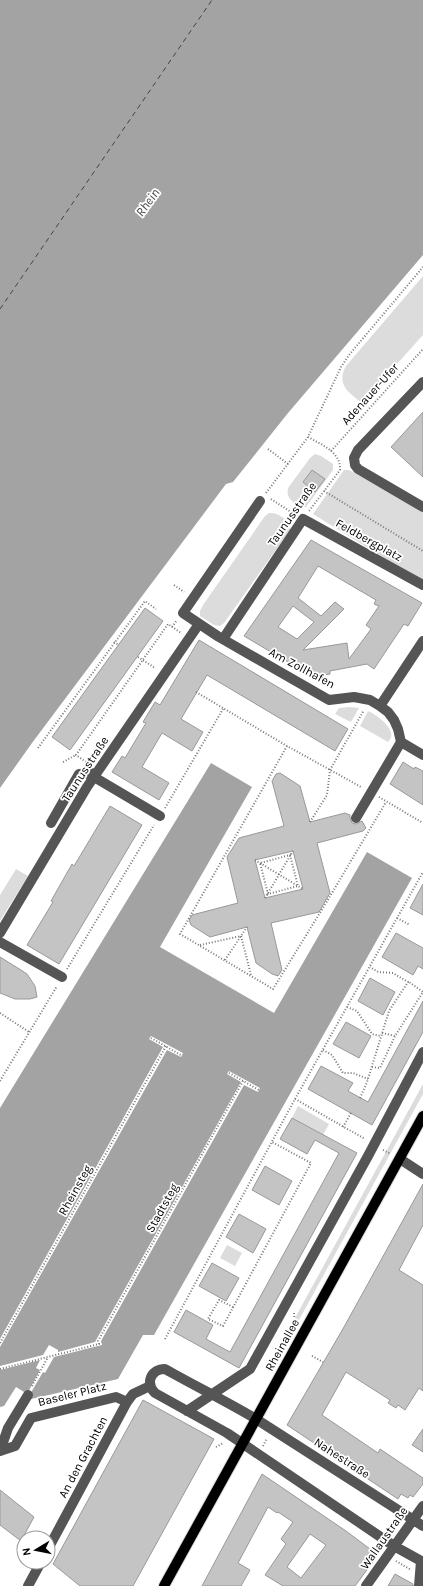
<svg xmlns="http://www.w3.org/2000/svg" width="423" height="1586" font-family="Karla,sans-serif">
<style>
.green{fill:#dcdcdc}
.water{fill:#a3a3a3}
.pier{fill:#fff}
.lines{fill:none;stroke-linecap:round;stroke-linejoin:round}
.ferry{stroke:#444;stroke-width:1;stroke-dasharray:5 4;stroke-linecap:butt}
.building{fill:#c4c4c4;stroke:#999;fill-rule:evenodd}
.major-casing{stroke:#dbdbdb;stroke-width:12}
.path{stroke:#777;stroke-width:2;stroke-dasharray:1 2;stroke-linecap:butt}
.minor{stroke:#555;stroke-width:10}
.major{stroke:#000;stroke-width:10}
.labels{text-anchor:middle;stroke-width:3.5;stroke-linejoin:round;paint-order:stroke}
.street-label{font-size:12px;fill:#000;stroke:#fff}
.water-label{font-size:13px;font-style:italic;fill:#444;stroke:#fff}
</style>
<rect width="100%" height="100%" fill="#fff"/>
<path class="green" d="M423,276V335L362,403C348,392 336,384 346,366Z
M315,454L321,456L333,464V470L306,507H300C293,502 286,499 288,488L310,458Z
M344,470H349L423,511V582L313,514Z
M269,513C278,512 291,521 290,530L224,623L220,626L214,625L200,616V611L203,605L265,516Z
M349,707L359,708L351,722L335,714L339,708Z
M368,711C377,715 400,731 388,742L360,726Z
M16,869L28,876L0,921V895Z
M423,1084V1094L299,1320L295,1318Z
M298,1106L329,1124L323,1135L292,1118Z
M227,1245L242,1253L235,1266L220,1258Z"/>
<path class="water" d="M0,0H423V255L288,413L233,482L226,484L32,743L0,788Z
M211,763L252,787L160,947L274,1013L367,852L412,878L154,1335H143L118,1379L27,1400L29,1395L16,1387L4,1406L0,1407V1108Z"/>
<path class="pier" d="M151,1036L183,1053L181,1057L167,1050L0,1347V1339L163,1047L149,1039Z
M229,1071L260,1088L258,1092L244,1085L101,1341L102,1345L54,1357L45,1373L43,1372L29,1396L27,1394L40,1370L36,1368L40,1360L0,1370V1366L43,1355L49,1345L58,1350V1352L95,1342L241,1082L227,1074Z"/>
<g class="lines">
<path class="ferry" d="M0,309L212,0"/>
</g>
<path class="building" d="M423,412V477L391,447Z
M312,470L325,479L315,492L303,482Z
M311,540L422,603L408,626L404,624L374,669L367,664L330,671V674L313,677L244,636ZM318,566L376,600L374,604L379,606L366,625L371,629L349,659L347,643L303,650L344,609L335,602L321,616L298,598ZM293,606L314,622L297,639L278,627Z
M145,608L163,621L70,750L52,737Z
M199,640L348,729L335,751L207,675L181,719L203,732L192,751L162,733L142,767L169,783L159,800L112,772L122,756L125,758L146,723L143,722L155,702L160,705Z
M403,762L414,769L415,767L423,771V805L390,784Z
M280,773L300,786L310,822L345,813L350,815V818L352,823L356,824L362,821L366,828L363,831L317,843L330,893L319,912L271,923L282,970L278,976L272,974L256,963L247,927L210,937L191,925L189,920L192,915L238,903L227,857L239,838L284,826L272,781L276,774ZM293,851L303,889L265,898L255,860Z
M110,806L142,825L59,964L27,945L53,902L51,901L72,864L74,866Z
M423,884V915L410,908Z
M396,933L423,948V969L418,966L413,975L382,957Z
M0,957L21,970L27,974L35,986L37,997L30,999H15L0,993Z
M370,978L395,992L383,1015L358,1001Z
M423,1001V1032L372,1125L308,1089L321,1066L353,1083L348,1091L368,1102Z
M346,1022L371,1036L359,1058L333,1044Z
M292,1118L357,1153L239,1368L174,1332L186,1310L213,1325L206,1339L230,1352L339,1153L315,1140L307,1154L280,1139Z
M265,1166L292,1181L279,1205L252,1190Z
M423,1184V1225L399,1270L423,1285V1391L419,1388L405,1410L398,1405L396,1408L388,1403L390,1400L346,1372L322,1415L378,1453L380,1449L423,1478V1484L413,1497L410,1495L408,1498L401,1494L398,1499L287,1425L344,1327Z
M239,1214L266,1229L253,1253L226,1237Z
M212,1263L239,1278L226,1301L199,1286Z
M143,1400L214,1439L133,1586H80L53,1564Z
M423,1429V1452L412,1445Z
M262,1474L346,1531L378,1555L355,1586H283L265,1575L286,1544L281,1539L293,1522L278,1512L277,1513L268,1507L238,1563L250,1570L241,1586H202ZM310,1534L326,1545L301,1578L287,1567Z
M0,1490L34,1517L21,1541L0,1525Z
M395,1574L413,1584V1586H388Z"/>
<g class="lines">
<g class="major-casing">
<path id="major" d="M164,1586L423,1116"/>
</g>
<path class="path" d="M308,437C322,445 341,452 340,470L309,511
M268,449L288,464
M331,451L423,349
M324,491L423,551
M266,493L308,437L341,367L349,355L423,267
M271,499L294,514
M174,585L184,592
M172,627L177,620
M114,642L119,645
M138,657L155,668
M196,692L287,746L361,787
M287,746L180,934L273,989L326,903L386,802
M38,748L145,601L156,609
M63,762L76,755
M86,762L76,755L168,624L181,633
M379,797L423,823
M165,808L223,709
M310,822L327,795L330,770L364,710
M290,855L298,886L268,894L260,863Z
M255,860L303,889
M265,898L293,851
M397,918L410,925
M200,945L241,936L251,975
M225,960L247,927
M67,969L154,825
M347,1007L357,1011L372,1034L380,1036
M0,1013L29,1032
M382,1033L395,1036
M151,1038L181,1055
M323,1050L332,1055L343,1073H353L368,1079
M372,1067L380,1068L395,1036L423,992L409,982
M229,1073L259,1090
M0,1081L57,986
M360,1098L367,1082L389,1011L408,982L393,973L378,972L370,967
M295,1099L365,1139
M343,1127L351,1113
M383,1150L391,1154
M233,1307L219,1300L208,1319L223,1326L311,1163L272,1142
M294,1313L295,1326
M165,1339L295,1099L423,872
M0,1343L166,1046
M312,1356L323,1362
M0,1369L99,1344L98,1341L243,1081
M32,1386L48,1357
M263,1446L267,1438
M216,1447L223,1443
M396,1561L411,1570"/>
<path class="minor" d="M423,382L358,450L354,458L355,465L358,469L423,507
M260,501L183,613L219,637L329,700L354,697L370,700L380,706L388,712L394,720L398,729L401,742L423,755
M223,639L303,519L423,585
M380,706L423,641
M94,777L160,816
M356,818L401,742
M51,823L79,774L96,773
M0,933L87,787L199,624
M0,942L62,977
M400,1159L423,1174
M187,1411L250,1369L368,1156L423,1052
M0,1451L15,1446L31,1418L116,1397L127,1402
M0,1451L8,1428L28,1395
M423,1526L256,1419C226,1401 195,1386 165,1369C151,1369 145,1383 155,1393L227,1433L394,1546L423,1562
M48,1549L127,1402L133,1394L150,1386
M28,1586L41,1562
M366,1586L423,1506
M419,1586L421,1561"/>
<use href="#major" class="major"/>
</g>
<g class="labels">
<g class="street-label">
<text transform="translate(370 394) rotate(-48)" y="4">Adenauer-Ufer</text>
<text transform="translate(292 514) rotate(-55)" y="4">Taunusstraße</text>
<text transform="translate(369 540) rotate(29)" y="4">Feldbergplatz</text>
<text transform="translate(302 668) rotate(28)" y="4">Am Zollhafen</text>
<text transform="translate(85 769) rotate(-57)" y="4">Taunusstraße</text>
<text transform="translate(75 1190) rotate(-61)" y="4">Rheinsteg</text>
<text transform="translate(162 1208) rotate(-61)" y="4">Stadtsteg</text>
<text transform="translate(282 1345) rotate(-61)" y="4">Rheinallee</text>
<text transform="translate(72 1394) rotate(-14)" y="4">Baseler Platz</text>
<text transform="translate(83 1457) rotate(-62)" y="4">An den Grachten</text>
<text transform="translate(342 1458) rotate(33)" y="4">Nahestraße</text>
<text transform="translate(384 1538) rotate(-55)" y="4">Wallaustraße</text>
</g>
<g class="water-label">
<text transform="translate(147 202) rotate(-54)" y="5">Rhein</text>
</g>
</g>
<g transform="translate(36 1550) rotate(260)"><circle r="19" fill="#ffffff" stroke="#999999"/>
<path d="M0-3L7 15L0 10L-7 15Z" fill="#000000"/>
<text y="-6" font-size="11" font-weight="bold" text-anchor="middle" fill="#000000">N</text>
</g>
</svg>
